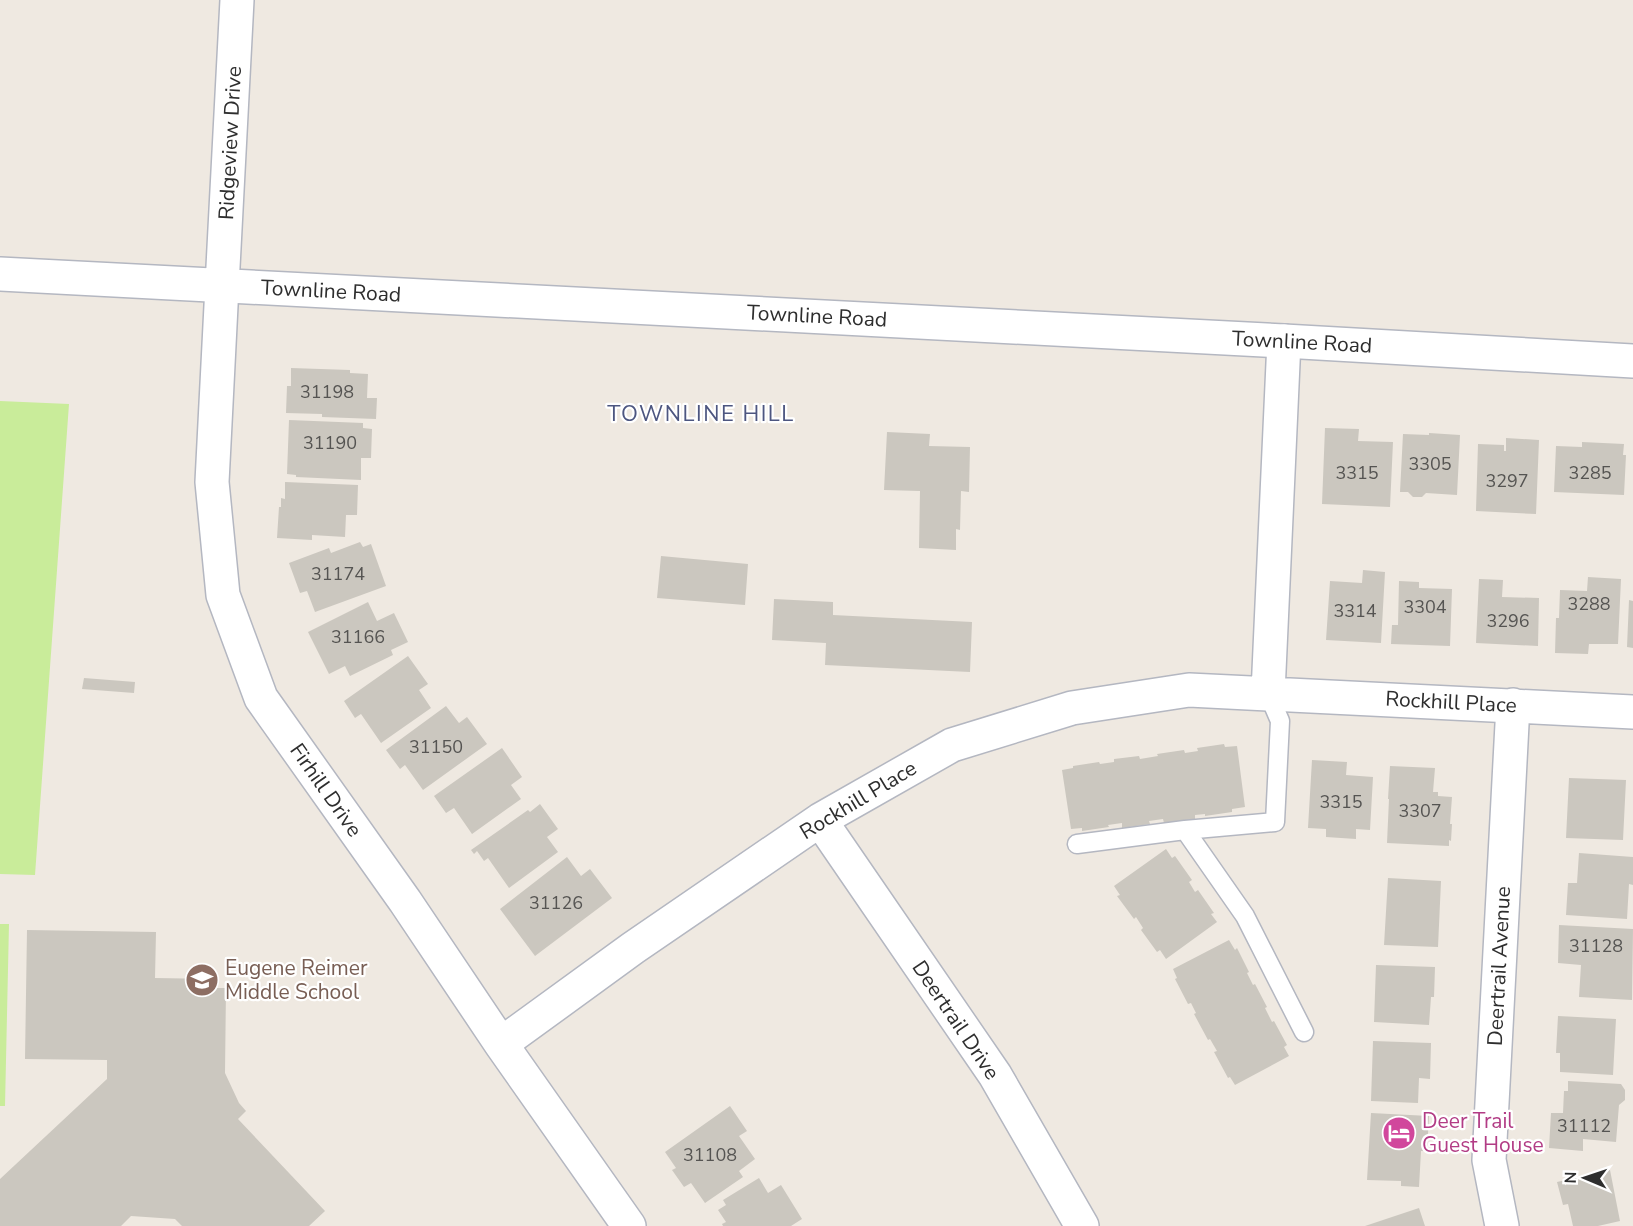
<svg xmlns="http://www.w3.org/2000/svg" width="1633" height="1226" font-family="'Nunito Sans',sans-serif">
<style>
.pitch{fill:#c9ec9a}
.building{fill:#cbc7bf}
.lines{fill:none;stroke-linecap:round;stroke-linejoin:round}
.service-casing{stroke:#b4b7c1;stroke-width:21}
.minor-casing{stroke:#b4b7c1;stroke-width:36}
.tertiary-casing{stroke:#b4b7c1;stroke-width:36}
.service{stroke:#fff;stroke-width:18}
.minor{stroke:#fff;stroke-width:33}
.tertiary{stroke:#fff;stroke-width:33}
.labels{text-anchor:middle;stroke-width:4.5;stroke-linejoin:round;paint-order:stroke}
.number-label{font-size:18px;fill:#555452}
.street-label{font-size:21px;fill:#2e2e2e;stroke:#fff}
.education-label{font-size:21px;fill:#785e54;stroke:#fff;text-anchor:start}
.hotel-label{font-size:21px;fill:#b23c85;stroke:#fff;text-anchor:start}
.neighbourhood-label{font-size:22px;letter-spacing:1.5px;fill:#4d5680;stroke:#fff}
</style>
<rect width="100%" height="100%" fill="#efe9e1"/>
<path class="pitch" d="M0,401L69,404L35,875L0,874Z
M0,924H9L5,1106H0Z"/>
<path class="building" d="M291,368L350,370V373L368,374L367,398H377L376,419L322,417V414L286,413L287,386H291Z
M289,420L363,423V428L372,429L371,458H361V480L296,477V475L287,474Z
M1325,428L1359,429L1358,441L1393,442L1390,507L1322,504Z
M887,432L930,434L929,446L970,447L969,492L961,491L960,530L956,529V550L919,548L920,491L884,490Z
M1429,433L1460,435L1457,495L1426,493L1422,497H1413L1408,492H1400L1403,434L1429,435Z
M1506,438L1539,440L1536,514L1476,511L1478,444L1504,445V451H1506Z
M1582,442L1624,444L1623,455H1626L1624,495L1554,492L1556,446L1582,447Z
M285,482L358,485L357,515H346L345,537L312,535V540L277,538L279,507H281V498L285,499Z
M360,542L363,547L371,544L386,586L315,612L307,591L300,593L289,563L329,548L331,553Z
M661,556L748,564L745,605L657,598Z
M1363,570L1385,572L1381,643L1326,640L1330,581L1362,583Z
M1588,577L1621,579L1618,644H1589L1588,654L1555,653L1556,618H1559L1560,590L1587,591Z
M1479,579L1503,580L1502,597L1539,598L1538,646L1476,643Z
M1399,581L1419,582V588L1452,589L1450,646L1391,644L1392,625H1398Z
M774,599L833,602V615L972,622L970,672L825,665L826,643L772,640Z
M1629,600L1633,601V648L1627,647Z
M368,602L377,621L394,613L408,642L391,650L393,655L350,676L345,666L329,674L308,632Z
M408,656L428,684L419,690L431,708L381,743L361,714L355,718L344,701Z
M84,678L135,682L134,693L82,689Z
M446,706L459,723L467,717L487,744L423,790L405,765L400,769L386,750Z
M1224,744L1225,747L1237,746L1245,807L1232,809V812L1205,816V814L1195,815V819L1164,823L1163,819L1149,821L1150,824L1122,828V823L1108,825L1109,827L1082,831V828L1071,829L1062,770L1073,768V766L1099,762L1100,764L1114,762V759L1139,756L1140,759L1158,756L1157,754L1184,750L1185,753L1198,751L1197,748Z
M502,748L522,777L511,785L521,799L472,834L454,808L446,813L434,796Z
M1312,760L1347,762L1346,775L1373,777L1370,830L1356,829V839L1326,837V829L1308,828Z
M1390,766L1435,768L1433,792H1438V796L1452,797L1450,824H1452L1451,841L1449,840V846L1387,843L1389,799H1388Z
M1569,778L1626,780L1623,840L1566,838Z
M540,804L558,829L547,837L558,852L509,888L488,858L484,861L477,851L474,854L471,850L528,810L530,812Z
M1166,849L1172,858L1175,856L1192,880L1189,882L1195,892L1198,890L1214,913L1211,914L1217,922L1166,959L1160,950L1157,952L1141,930L1143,928L1136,917L1134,919L1117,896L1120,895L1114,886Z
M1579,853L1633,857V885L1629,884L1627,919L1566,915L1568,883H1577Z
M567,857L581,876L590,869L612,898L535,956L500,909Z
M1388,878L1441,881L1438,947L1384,945Z
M1559,925L1633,929L1632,1000L1579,997L1581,965L1558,963Z
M27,930L156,932L155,978L215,979V988H226L225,1073L239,1103L246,1111L238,1119L325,1211L309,1226H182L175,1219L131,1216L121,1226H0V1179L107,1079V1060L25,1059Z
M1229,940L1235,950L1237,948L1249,972L1247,973L1253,985L1255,984L1267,1007L1265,1008L1272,1022L1274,1021L1287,1045L1284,1047L1289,1056L1235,1085L1230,1077L1228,1078L1214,1052L1217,1051L1210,1039L1208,1040L1194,1014L1196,1013L1191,1003L1188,1004L1175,979L1177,978L1173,969Z
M1376,965L1435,967L1434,997H1431L1429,1025L1374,1022Z
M1558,1016L1616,1019L1613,1075L1560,1072V1053H1556Z
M1373,1041L1431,1043L1430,1079L1419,1078L1418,1103L1371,1101Z
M1568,1081L1621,1084L1625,1090V1100L1619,1105L1616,1142L1583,1139V1151L1549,1148L1551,1113H1563L1564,1091H1568Z
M730,1106L747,1131L739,1136L755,1159L739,1171L743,1177L705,1203L691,1183L684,1187L672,1170L676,1168L665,1152Z
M1371,1113L1429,1116L1427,1151H1421L1419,1187L1401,1186V1181L1367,1180Z
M1610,1170L1620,1221L1598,1226H1573L1568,1204L1563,1205L1557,1182Z
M759,1178L768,1193L781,1185L802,1219L791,1226H723L722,1224L726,1222L718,1210L726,1205L723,1200Z
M1419,1208L1425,1226H1365Z"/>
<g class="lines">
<g class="service-casing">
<path id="service" d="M1185,830L1245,916L1304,1032
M1077,844L1185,830L1275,822L1280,721L1268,693"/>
</g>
<g class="minor-casing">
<path id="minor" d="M222,286L212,482L223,595L261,698L405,901L501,1044L629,1226
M1268,693L1284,341
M820,820L995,1075L1082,1226
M501,1044L633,948L820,820L952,745L1072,708L1189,690L1633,712
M1502,1226L1489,1160L1513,705"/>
</g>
<g class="tertiary-casing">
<path id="tertiary" d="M0,274L1284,341L1633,361
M222,286L237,0"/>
</g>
<use href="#service" class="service"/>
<use href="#minor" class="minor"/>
<use href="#tertiary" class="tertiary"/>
</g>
<defs>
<g id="school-disc" transform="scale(1.725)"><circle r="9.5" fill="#8d6e63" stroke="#fff"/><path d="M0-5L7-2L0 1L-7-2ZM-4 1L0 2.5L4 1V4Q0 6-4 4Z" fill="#fff"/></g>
<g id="hotel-disc" transform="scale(1.725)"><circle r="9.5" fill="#d1479c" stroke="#fff"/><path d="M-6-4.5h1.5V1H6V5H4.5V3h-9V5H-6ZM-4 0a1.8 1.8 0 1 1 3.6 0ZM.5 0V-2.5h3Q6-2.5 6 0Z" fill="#fff"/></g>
</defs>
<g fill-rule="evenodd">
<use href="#school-disc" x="202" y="980"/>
<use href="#hotel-disc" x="1399" y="1133"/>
</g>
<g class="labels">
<g class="number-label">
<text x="327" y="398">31198</text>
<text x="330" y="449">31190</text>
<text x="1430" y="470">3305</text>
<text x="1357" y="479">3315</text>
<text x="1590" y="479">3285</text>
<text x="1507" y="487">3297</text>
<text x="338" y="580">31174</text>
<text x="1589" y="610">3288</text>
<text x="1425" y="613">3304</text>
<text x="1355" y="617">3314</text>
<text x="1508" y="627">3296</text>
<text x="358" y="643">31166</text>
<text x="436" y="753">31150</text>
<text x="1341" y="808">3315</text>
<text x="1420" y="817">3307</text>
<text x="556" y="909">31126</text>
<text x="1596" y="952">31128</text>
<text x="1584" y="1132">31112</text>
<text x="710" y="1161">31108</text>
</g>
<g class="street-label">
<text transform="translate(230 143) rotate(-87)" y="7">Ridgeview Drive</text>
<text transform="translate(331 291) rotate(3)" y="7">Townline Road</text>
<text transform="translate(817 316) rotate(3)" y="7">Townline Road</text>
<text transform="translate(1302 342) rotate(3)" y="7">Townline Road</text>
<text transform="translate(1451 702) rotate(3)" y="7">Rockhill Place</text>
<text transform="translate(326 790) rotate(55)" y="7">Firhill Drive</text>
<text transform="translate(858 800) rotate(-31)" y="7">Rockhill Place</text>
<text transform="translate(1499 966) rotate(-87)" y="7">Deertrail Avenue</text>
<text transform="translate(956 1020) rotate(56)" y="7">Deertrail Drive</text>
</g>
<g class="education-label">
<text x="225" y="975">Eugene Reimer<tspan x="225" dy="24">Middle School</tspan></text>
</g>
<g class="hotel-label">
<text x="1422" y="1128">Deer Trail<tspan x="1422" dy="24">Guest House</tspan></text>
</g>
<g class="neighbourhood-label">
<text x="701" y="421">TOWNLINE HILL</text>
</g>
</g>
<g transform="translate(1585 1178) rotate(272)" stroke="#ffffff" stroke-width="4.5" paint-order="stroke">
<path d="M0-4.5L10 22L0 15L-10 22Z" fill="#2e2e2e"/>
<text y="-9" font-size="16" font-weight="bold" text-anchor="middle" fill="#2e2e2e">N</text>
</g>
</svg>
